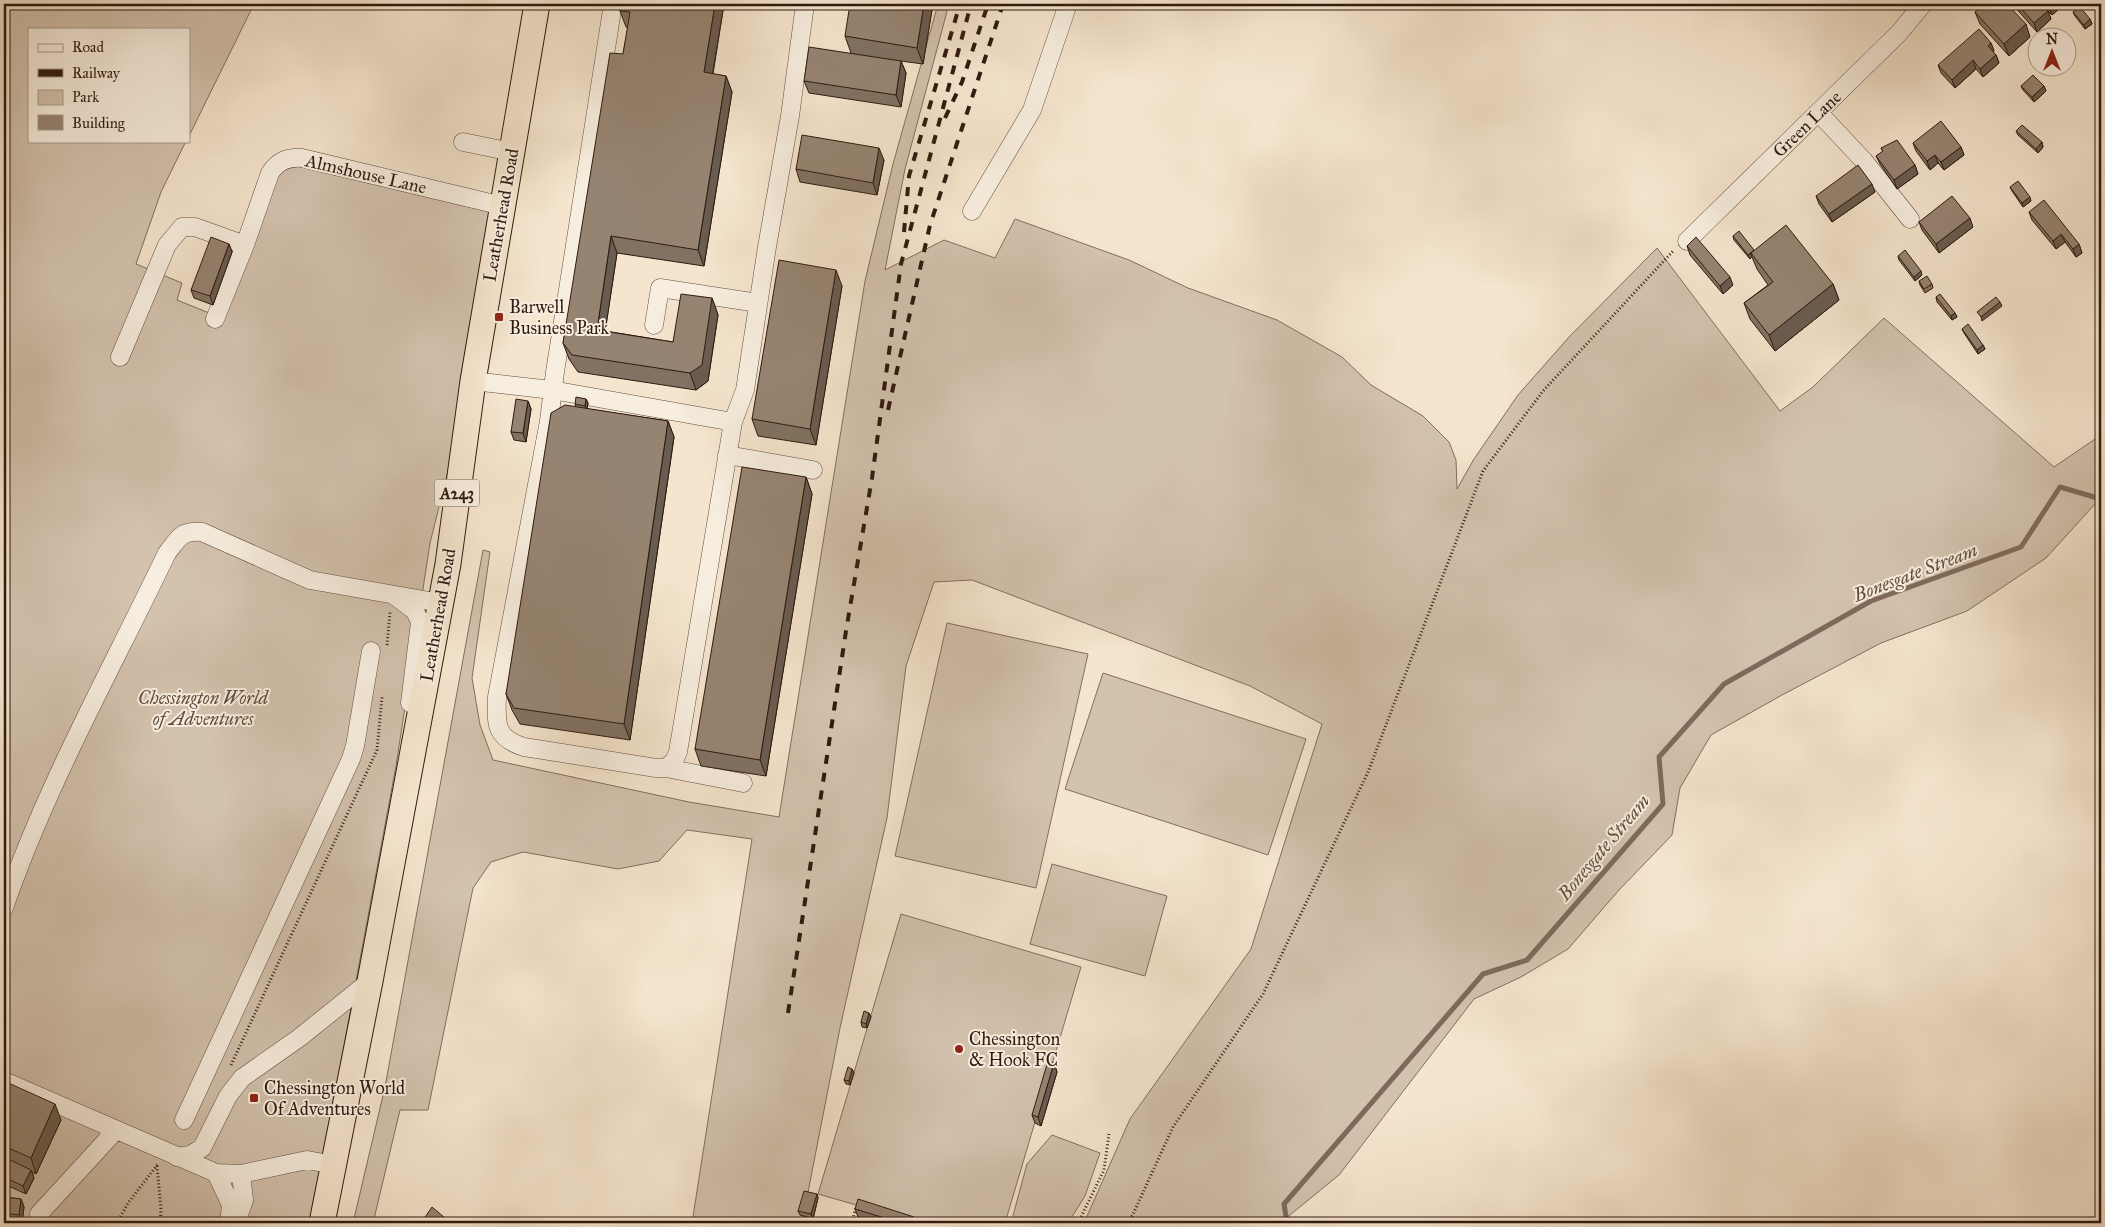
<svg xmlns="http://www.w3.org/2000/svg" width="2105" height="1227" font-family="'IM FELL Great Primer',serif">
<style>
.green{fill:#d3c2ae;stroke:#816e5e}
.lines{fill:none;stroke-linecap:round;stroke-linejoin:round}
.stream{stroke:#7e6a5b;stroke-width:5}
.minor-casing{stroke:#604d3f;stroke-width:19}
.highway-casing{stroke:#2f1a0f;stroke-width:27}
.path{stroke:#2f1a0f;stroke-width:3;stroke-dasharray:1 2.5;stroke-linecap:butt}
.minor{stroke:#f8eedf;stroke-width:18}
.highway{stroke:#f5e5ce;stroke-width:25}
.rail{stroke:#2f1a0f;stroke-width:4;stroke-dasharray:9 9;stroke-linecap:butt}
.wall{fill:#817262;stroke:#2f1a0f}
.shaded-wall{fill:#695c50;stroke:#2f1a0f}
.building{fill:#968472;stroke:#2f1a0f}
.poi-dot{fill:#8f2418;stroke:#f8eedf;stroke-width:2}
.labels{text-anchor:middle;stroke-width:4;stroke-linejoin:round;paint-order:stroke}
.shield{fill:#f8eedf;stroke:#6b5a4d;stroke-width:1}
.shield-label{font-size:16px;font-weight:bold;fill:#2f1a0f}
.street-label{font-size:18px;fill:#2f1a0f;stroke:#f8eedf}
.poi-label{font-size:18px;fill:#2f1a0f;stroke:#f8eedf;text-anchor:start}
.park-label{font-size:18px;font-style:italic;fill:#604c3f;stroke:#f8eedf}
.water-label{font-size:19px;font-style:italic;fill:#635041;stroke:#f8eedf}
</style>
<rect width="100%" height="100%" fill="#f5e5ce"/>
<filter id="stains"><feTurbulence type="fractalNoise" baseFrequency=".004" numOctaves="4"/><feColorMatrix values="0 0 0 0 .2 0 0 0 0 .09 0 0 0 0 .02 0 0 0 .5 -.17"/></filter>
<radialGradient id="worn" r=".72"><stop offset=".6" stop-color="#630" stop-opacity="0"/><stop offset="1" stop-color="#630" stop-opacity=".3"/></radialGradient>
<path class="green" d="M4,4H254L189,136V29H29V141H186L161,192L136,264L182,283L177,300L224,319L280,171L298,166L491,212L450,463L430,543L396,766L311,1223H4Z
M938,4H949L905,169L885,270L944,240L995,258L1015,219L1129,260L1188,288L1277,320L1342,357L1371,385L1423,416L1449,442L1456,460L1457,489L1474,459L1518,395L1570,336L1657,248L1780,411L1813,387L1884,318L2054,467L2101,435V508L2095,504L2046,558L1967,611L1881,643L1782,695L1711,735L1680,788L1672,835L1619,890L1568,949L1521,977L1474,999L1339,1175L1285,1219L1286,1223H1084L1130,1119L1251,949L1322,724L1250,686L972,580L934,582L906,666L887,818L840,1028L802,1223H692L752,839L687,830L659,861L618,869L523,852L491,862L473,888L428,1110H400L373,1223H353L385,1087L483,550L490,552L472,678L480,725L493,760L689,802L779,817L865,281L893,164Z
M947,623L1088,654L1036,888L895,856Z
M1103,673L1306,739L1268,855L1065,789Z
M1052,864L1167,896L1145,976L1030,944Z
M901,914L1081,967L1005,1223H919L818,1194Z
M1052,1135L1100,1153L1085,1196L1068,1223H1011L1027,1164Z"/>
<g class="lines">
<path class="stream" d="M1287,1223L1284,1204L1483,974L1527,960L1663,804L1659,757L1724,684L1871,601L2021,547L2060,487L2101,499"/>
<g class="minor-casing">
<path id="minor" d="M613,4L555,372L549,421L497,697C496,724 495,738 524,747L656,768H666L743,783
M1819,113L1864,161L1910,219
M463,142L512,152
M972,211L1032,110L1068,4
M1687,241L1899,33L1923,4
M215,319L245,245L270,173C278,161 287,157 302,158L503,206
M654,325L660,288L758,303
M120,357L167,245L182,227H195L245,245
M473,381L552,390L733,422
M727,455L813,470
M395,596L415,611L420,622L410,703
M666,768L674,761L678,752L733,422L745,390L767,247L790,116L805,4
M4,908C46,786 111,670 167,553C179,538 181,530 202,532L310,580L441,603
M4,1081L216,1173L241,1174L307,1160L335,1165
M184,1120L351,759L355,746L371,651
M177,1157L190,1155L202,1148L228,1096L242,1078L299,1038L370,981
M216,1173L231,1205L229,1223
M39,1214L116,1130
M236,1223L244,1200L241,1174"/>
</g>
<g class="highway-casing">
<path id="highway" d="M322,1223L370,981L448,564L473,381L537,4"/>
</g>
<path class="path" d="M387,645L390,612
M231,1065L377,750L382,697
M157,1166L161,1209L160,1223
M117,1223L128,1203L158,1164
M852,1223L856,1207
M1078,1223L1104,1170L1109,1134
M1129,1223L1173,1127L1263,994L1368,772L1483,471L1543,391L1674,250"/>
<use href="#minor" class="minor"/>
<use href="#highway" class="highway"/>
<path class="rail" d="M945,118L962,82L988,4
M904,232L909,176L960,4
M888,410L930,225L1003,4
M788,1013L846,631L872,478L901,264L971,4"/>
</g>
<path class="wall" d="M621,4H724L713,74L726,76L732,92L704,266L617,253L605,331L673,342L712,298L718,315L708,381L696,390L578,372L569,359L563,343L623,54L628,28L626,27L620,11Z
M933,4L923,64L901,61L906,73L901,107L809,93L804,81L851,53L845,36Z
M2012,4H2058L2060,8L2052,15L2048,11L2051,19L2037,32Z
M1975,12L2030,37L2009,56L1980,24Z
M2073,12L2090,19L2092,24L2085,29L2075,16Z
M1991,43L1994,51L1993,52L1996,55L1999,63L1983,77L1976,69L1955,88L1941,73L1938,65Z
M2021,86H2044L2046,91L2034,102L2023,90Z
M2016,131L2042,142L2043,147L2038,153L2018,135Z
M1913,143L1961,147L1964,155L1944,170L1938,163L1930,170L1916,151Z
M1881,148L1915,165L1918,174L1897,189L1880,164L1876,156L1883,152Z
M884,160L877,195L800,182L796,169Z
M2010,187L2031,201L2023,207L2012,191Z
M1875,192L1832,222L1819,204L1816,196Z
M2029,212L2079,244L2082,253L2076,257L2065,242L2056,249L2032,220Z
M1919,222L1973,227L1939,253L1922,230Z
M1733,236L1754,251L1833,284L1839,300L1775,351L1750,319L1744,303L1768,285L1757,269L1752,257L1750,259L1734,240Z
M229,244L232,252L213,305L194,298L191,290Z
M1687,246L1733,285L1723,294L1690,255Z
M1898,256L1922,275L1915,281L1899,260Z
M1919,281L1932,284L1933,288L1925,293L1920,285Z
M842,286L816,445L758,436L752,419Z
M1936,297L1955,313L1957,317L1952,320L1937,302Z
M1962,329L1983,345L1985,349L1978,354L1964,333Z
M586,399L588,403L587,409L668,421L674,437L630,740L520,724L512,710L506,694L576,407L575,404Z
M528,401L531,409L526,442L514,440L511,432Z
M806,477L812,494L766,776L701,766L695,749Z
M869,1013L871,1017L867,1028L862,1027L861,1022Z
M1054,1063L1057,1072L1041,1126L1035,1123L1032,1115Z
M852,1069L854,1073L850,1085L846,1084L844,1080Z
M4,1081L61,1120L36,1174L32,1172L34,1178L26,1194L4,1184Z
M817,1194L818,1198L813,1219L800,1215L798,1211Z
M4,1197L21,1199L24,1207L22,1223L4,1221Z
M855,1209L917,1223H877L858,1217Z"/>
<path class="shaded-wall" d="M715,4H724L710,89L704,72Z
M924,4H933L923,64L917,48Z
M2052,4H2058L2060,8L2052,15L2049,7Z
M2048,11L2051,19L2037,32L2034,23Z
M2090,19L2092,24L2085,29L2084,25Z
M2026,24L2030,37L2009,56L2004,44Z
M1991,43L1994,51L1991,54L1988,46Z
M1996,55L1999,63L1983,77L1980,69Z
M1973,60L1976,69L1955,88L1952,80Z
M901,61L906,73L901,107L896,95Z
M726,76L732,92L704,266L698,250Z
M2044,86L2046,91L2034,102L2032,97Z
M2042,142L2043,147L2038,153L2036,149Z
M1961,147L1964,155L1944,170L1941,162Z
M879,148L884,160L877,195L873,183Z
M1935,155L1938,163L1930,170L1927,161Z
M1915,165L1918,174L1897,189L1894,180Z
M1872,184L1875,192L1832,222L1829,214Z
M2030,197L2031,201L2023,207L2022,203Z
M1970,218L1973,227L1939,253L1936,244Z
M2061,234L2065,242L2056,249L2053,241Z
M611,236L617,253L603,346L597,330Z
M229,244L232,252L213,305L210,296Z
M2079,244L2082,253L2076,257L2073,249Z
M1754,250L1751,253L1752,257L1750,259L1748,255Z
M836,270L842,286L816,445L810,429Z
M1921,271L1922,275L1915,281L1914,277Z
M1730,277L1733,285L1723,294L1720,286Z
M1833,284L1839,300L1775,351L1769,335Z
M712,298L718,315L708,381L696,390L690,373Z
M2000,302L2002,306L1982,321L1981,317Z
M1955,313L1957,317L1952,320L1951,316Z
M1983,345L1985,349L1978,354L1977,350Z
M586,399L588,403L587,410L585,406Z
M528,401L531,409L526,442L523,433Z
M668,421L674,437L630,740L624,724Z
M806,477L812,494L766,776L760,760Z
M869,1013L871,1017L867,1028L866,1024Z
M1054,1063L1057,1072L1041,1126L1038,1117Z
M852,1069L854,1073L850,1085L849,1081Z
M55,1104L61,1120L36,1174L31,1158Z
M31,1170L34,1178L26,1194L23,1186Z
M817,1194L818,1198L813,1219L811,1214Z
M21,1199L24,1207L22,1223L19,1215Z
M914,1217L917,1223H912Z"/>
<path class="building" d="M621,4H715L704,72L726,76L698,250L611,236L597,330L673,342L681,294L712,298L702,365L690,373L572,355L563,343L610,53L623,54L630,12L620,11Z
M850,4H924L917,48L845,36Z
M1984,4H2007L2026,24L2004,44L1975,12Z
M2017,4H2042L2048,11L2034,23Z
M2046,4H2052L2049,7Z
M2080,7L2090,19L2084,25L2073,12Z
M1979,29L1991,43L1988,46L1996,55L1980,69L1973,60L1952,80L1938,65Z
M809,47L901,61L896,95L804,81Z
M2033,75L2044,86L2032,97L2021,86Z
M1941,121L1961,147L1941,162L1935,155L1927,161L1913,143Z
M2022,125L2042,142L2036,149L2016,131Z
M802,135L879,148L873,183L796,169Z
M1897,140L1915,165L1894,180L1876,156L1883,151L1881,148Z
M1858,165L1872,184L1829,214L1816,196Z
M2018,181L2030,197L2022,203L2010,187Z
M1952,196L1970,218L1936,244L1919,222Z
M2044,200L2079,244L2073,249L2061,234L2053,241L2029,212Z
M1786,225L1833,284L1769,335L1744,303L1773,282L1751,253Z
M1739,231L1754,250L1748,255L1733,236Z
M211,237L229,244L210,296L191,290Z
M1696,237L1730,277L1720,286L1687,246Z
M1905,250L1921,271L1914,277L1898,256Z
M779,260L836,270L810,429L752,419Z
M1927,276L1932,284L1924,289L1919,281Z
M1940,294L1955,313L1951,316L1936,297Z
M1996,297L2000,302L1981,317L1977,312Z
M1968,324L1983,345L1977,350L1962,329Z
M576,397L586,399L585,406L575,404Z
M516,399L528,401L523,433L511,432Z
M565,405L668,421L624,724L514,708L506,694L551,413Z
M742,467L806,477L760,760L695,749Z
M864,1011L869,1013L866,1024L861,1022Z
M1048,1061L1054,1063L1038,1117L1032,1115Z
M848,1067L852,1069L849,1081L844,1080Z
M4,1081L55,1104L31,1158L4,1146Z
M4,1157L31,1170L23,1186L4,1177Z
M804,1191L817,1194L811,1214L798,1211Z
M4,1197L21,1199L19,1215L4,1213Z
M858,1199L914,1217L912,1223H901L855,1209Z
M432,1207L451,1223H421Z
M800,1218L816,1220L815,1223H798Z"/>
<g class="poi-dot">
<rect x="494" y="312" width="10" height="10" rx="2.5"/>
<circle cx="959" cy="1049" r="5"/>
<rect x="249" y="1093" width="10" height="10" rx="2.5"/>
</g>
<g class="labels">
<rect class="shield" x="434.5" y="479.5" width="45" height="27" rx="4"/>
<g class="shield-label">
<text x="457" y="499">A243</text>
</g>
<g class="street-label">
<text transform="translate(1807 124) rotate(-44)" y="6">Green Lane</text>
<text transform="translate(366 174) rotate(13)" y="6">Almshouse Lane</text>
<text transform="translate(501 215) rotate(-80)" y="6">Leatherhead Road</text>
<text transform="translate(438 615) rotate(-80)" y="6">Leatherhead Road</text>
</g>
<g class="poi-label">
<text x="509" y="313">Barwell<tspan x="509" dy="21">Business Park</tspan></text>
<text x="969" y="1045">Chessington<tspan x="969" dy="21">&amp; Hook FC</tspan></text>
<text x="264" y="1094">Chessington World<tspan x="264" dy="21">Of Adventures</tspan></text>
</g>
<g class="park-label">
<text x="203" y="704">Chessington World<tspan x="203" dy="21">of Adventures</tspan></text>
</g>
<g class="water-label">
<text transform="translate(1915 572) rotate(-21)" y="7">Bonesgate Stream</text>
<text transform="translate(1603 847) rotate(-50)" y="7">Bonesgate Stream</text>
</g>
</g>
<rect width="2105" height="1227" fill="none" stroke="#f5e5ce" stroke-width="20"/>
<rect x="5" y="5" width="2095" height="1217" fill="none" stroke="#2f1a0f" stroke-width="2.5"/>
<rect x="10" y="10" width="2085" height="1207" fill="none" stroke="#2f1a0f"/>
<rect x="28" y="28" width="162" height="115" fill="#f8eedf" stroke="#a8998c"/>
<rect x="38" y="44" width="25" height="8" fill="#f8eedf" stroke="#a8998c"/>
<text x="72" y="52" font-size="15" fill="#2f1a0f">Road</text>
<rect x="38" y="69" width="25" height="8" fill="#2f1a0f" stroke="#a8998c"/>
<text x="72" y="78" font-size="15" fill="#2f1a0f">Railway</text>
<rect x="38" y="90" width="25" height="15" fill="#d3c2ae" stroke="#a8998c"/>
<text x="72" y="102" font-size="15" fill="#2f1a0f">Park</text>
<rect x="38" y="115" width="25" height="15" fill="#968472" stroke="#a8998c"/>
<text x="72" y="128" font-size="15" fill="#2f1a0f">Building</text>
<g transform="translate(2052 52)"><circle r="24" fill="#f8eedf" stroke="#a8998c"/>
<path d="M0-4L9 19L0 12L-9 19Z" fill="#8f2418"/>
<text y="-8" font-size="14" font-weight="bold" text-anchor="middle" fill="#2f1a0f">N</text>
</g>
<rect width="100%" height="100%" filter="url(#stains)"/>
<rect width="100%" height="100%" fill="url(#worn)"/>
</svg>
